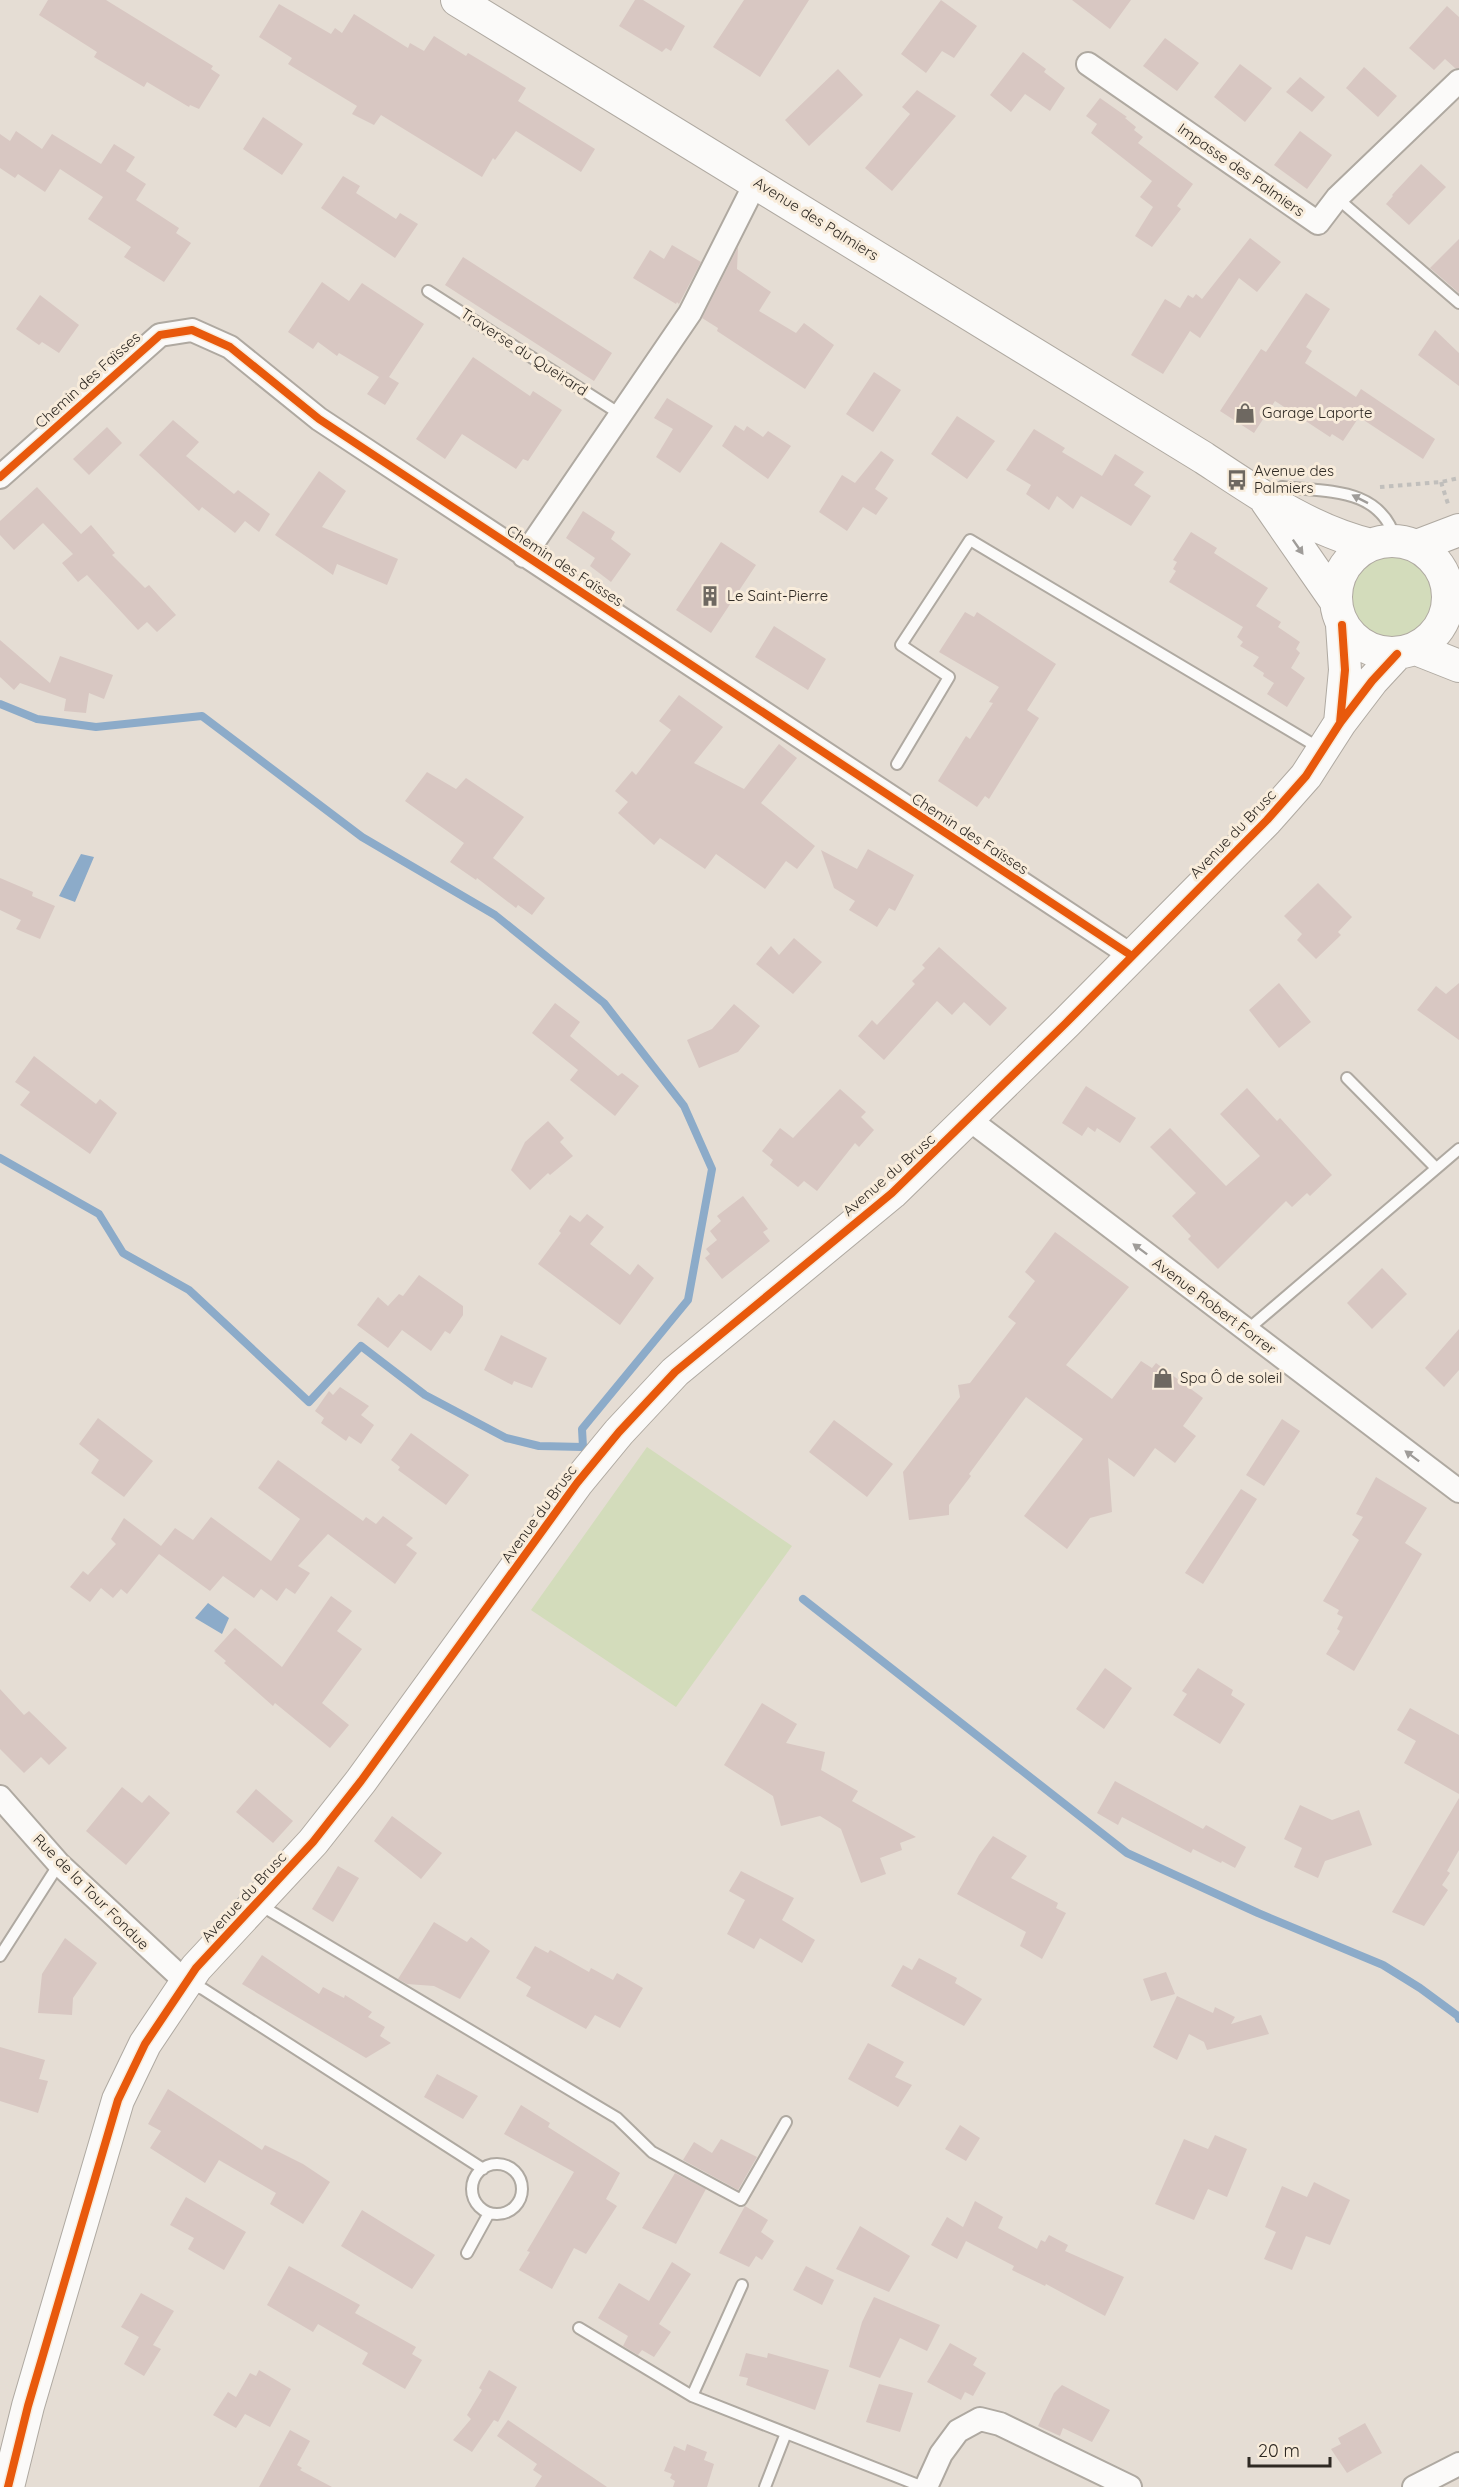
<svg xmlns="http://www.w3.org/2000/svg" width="1459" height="2487" font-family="Quicksand,sans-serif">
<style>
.green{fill:#d3dcbb}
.water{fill:#8cabc9}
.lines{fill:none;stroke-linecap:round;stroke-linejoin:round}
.stream{stroke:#8cabc9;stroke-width:8}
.building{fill:#d8c7c2}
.lane-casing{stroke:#afa9a1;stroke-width:14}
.street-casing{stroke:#afa9a1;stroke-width:26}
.secondary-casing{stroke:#afa9a1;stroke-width:34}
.path{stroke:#c1bfbc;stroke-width:4;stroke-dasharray:4.5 4.5;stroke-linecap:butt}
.lane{stroke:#fbfaf9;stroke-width:10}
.street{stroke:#fbfaf9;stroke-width:22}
.secondary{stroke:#fbfaf9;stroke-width:32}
.cycleway-casing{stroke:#f8ecdb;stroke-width:11}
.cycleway{stroke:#e8590c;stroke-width:8}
.oneway{fill:#9f9c99}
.labels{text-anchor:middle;stroke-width:6;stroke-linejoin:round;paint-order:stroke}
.street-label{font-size:15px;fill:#2e2923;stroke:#f8ecdb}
.poi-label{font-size:15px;fill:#2e2923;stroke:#f8ecdb;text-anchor:start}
</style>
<rect width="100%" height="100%" fill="#e5ddd4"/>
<path class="green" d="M1383,541C1406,540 1425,547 1438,566C1453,586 1453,625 1429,640C1425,643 1417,643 1412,645C1403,647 1390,653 1381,653C1369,652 1353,641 1350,630C1347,619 1336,591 1338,581C1341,558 1365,549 1383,541Z
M647,1447L792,1546L676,1707L531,1610Z"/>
<path class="water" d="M81,854L94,857L75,902L59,896Z
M208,1603L229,1618L222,1634L195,1618Z"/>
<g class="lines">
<path class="stream" d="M0,704L37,719L96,727L202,716L362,837L495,915L604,1003L684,1106L712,1169L688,1300L582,1429L583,1447L539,1446L506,1438L425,1395L361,1346L309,1402L189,1290L123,1253L99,1214L0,1158
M803,1599L1127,1853L1258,1913L1383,1965L1420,1988L1458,2016L1459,2019"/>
</g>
<path class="building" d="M48,0H106L213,66L211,69L220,75L199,109L190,105L189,107L147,82L144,87L94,57L97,52L39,15Z
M635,0H643L685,26L671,51L666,48L662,52L619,26Z
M744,0H809L760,77L713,47Z
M941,0L977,26L954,58L942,51L926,73L901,54Z
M1072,0H1131L1110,29Z
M279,4L331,34L335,28L342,33L354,14L408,48L410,43L424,51L434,36L466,56L468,53L526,88L518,101L595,149L581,172L516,131L495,160L493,158L482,177L381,115L374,125L352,114L357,106L288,64L292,58L259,37Z
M1447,6L1459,17V68H1455L1445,59L1434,70L1409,48Z
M1165,38L1199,63L1177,91L1143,66Z
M1023,52L1046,69L1044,72L1065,88L1050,111L1025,94L1011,112L990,95Z
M1240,64L1272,88L1245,122L1214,97Z
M1364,67L1397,96L1378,117L1346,88Z
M838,69L863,95L809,146L785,120Z
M1300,77L1325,97L1312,112L1286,92Z
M917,90L956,116L892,191L865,168L910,114L902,107Z
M1100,98L1127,117L1125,118L1136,127L1134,130L1143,137L1138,143L1193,184L1177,206L1181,209L1152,247L1135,236L1153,207L1140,197L1152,181L1091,133L1097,124L1086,116Z
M263,117L303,144L282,175L243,149Z
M16,131L42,149L52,134L101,164L114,144L135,157L126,171L146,184L136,200L179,228L176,233L191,243L164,282L124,257L131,247L88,219L103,197L60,169L45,192L18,174L15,178L0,168V134L10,141Z
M1300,131L1332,155L1307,189L1274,165Z
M1421,164L1446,187L1409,225L1386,204L1393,196L1392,195Z
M343,176L360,186L356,193L396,219L400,213L418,224L395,258L321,208Z
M1250,238L1281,262L1257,292L1239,278L1200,338L1190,331L1163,374L1131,355L1165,299L1180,308L1188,295L1193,298L1196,294L1202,299Z
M1459,239V293L1430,268Z
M672,245L701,262L679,304L677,302L676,304L633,278L650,250L664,259Z
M738,247L737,269L771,292L759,311L796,333L804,323L834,345L805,389L717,331L718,328L702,318Z
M463,257L612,353L594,381L445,285Z
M322,282L349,301L362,283L424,324L389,377L399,383L385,405L367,394L379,377L339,353L337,356L318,342L313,349L288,332Z
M1306,293L1330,309L1306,347L1312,351L1305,363L1356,397L1361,389L1435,439L1423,459L1359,417L1343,441L1332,434L1330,437L1275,401L1254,433L1220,411L1261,349L1266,352Z
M40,295L79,325L59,353L42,342L39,345L16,329Z
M1435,330L1459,353V386L1418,355Z
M473,357L530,396L533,391L562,410L528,461L523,459L516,469L462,434L445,459L416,439Z
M874,372L901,390L873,432L846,414Z
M667,398L713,426L680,473L656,457L673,429L654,418Z
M957,416L995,441L967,479L931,454Z
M173,420L199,442L186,456L234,494L238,490L270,514L259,532L245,521L235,533L202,507L199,511L139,455Z
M735,425L744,431L747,426L763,437L768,431L791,446L768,479L722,446Z
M107,427L122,443L89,475L73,459Z
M1034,429L1065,448L1062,452L1102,476L1115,454L1144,472L1134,485L1151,496L1131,526L1081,496L1073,509L1057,496L1049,510L1026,494L1031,485L1006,470Z
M881,451L894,460L875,489L888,498L876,515L863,507L847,531L819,512L842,475L855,483Z
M319,471L346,491L322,527L398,559L387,585L337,564L333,575L275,535Z
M37,487L81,534L91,525L115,553L112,555L145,588L149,585L176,615L157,632L147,622L138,630L87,575L78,582L62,563L73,554L43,523L14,550L0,535V521Z
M583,511L615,532L611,539L631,554L611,582L590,566L595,558L566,538Z
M1191,532L1217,548L1214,553L1268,588L1256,606L1281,622L1278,627L1300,642L1296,649L1300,653L1291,668L1305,678L1287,707L1267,694L1274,683L1263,676L1264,673L1253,666L1259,657L1240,646L1243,642L1237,637L1243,627L1169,582L1176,571L1173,569L1177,562L1173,560Z
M721,542L756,565L711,633L676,610Z
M965,612L974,617L977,612L1056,664L1027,710L1039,718L989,799L985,796L977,807L938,781L966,736L970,739L993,703L989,702L999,687L939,652Z
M774,626L826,659L808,690L755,657Z
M0,640L50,683L60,656L113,675L104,699L89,693L86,713L64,711L66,699L20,683L14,690L0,677Z
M679,695L723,727L694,763L744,789L779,744L797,758L761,803L815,846L797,869L786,861L765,889L716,854L705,869L660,838L654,845L618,813L628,802L615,791L632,771L636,775L671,730L659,721Z
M427,772L456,789L466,778L524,817L493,858L545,898L532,915L518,905L516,908L477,878L476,880L450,862L464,843L405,801Z
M868,849L914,875L895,911L889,908L877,927L849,910L855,901L834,888L821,850L857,869Z
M0,878L33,892L32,896L55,906L40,939L16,929L21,920L0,910Z
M1318,883L1352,917L1338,932L1341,935L1316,959L1297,940L1302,934L1284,916Z
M794,938L822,962L793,994L756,964L771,946L779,955Z
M939,947L1007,1008L990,1026L964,1002L952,1015L937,1001L884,1060L858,1036L872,1020L877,1025L915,984L912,981L925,968L922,965Z
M1279,983L1311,1022L1279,1048L1249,1010Z
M1459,983V1040L1417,1010L1436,986L1446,994Z
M555,1003L580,1022L570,1036L618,1076L622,1073L639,1086L615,1116L570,1080L578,1070L532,1033Z
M734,1004L760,1026L738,1052L699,1068L687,1040L712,1029Z
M34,1056L96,1104L100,1099L117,1113L90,1154L20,1105L30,1092L15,1082Z
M1086,1086L1136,1118L1120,1143L1097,1128L1095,1132L1088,1127L1082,1136L1062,1123Z
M1247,1088L1277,1121L1280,1118L1332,1175L1310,1196L1307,1193L1292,1207L1286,1201L1218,1269L1188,1239L1191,1236L1172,1216L1196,1193L1150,1147L1170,1128L1226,1186L1260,1156L1220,1114Z
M840,1089L866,1112L861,1117L874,1130L859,1147L855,1143L817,1191L804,1181L798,1187L770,1165L773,1160L762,1151L780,1128L793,1138Z
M548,1121L564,1138L560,1142L573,1156L550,1175L548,1173L530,1190L511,1170L525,1142Z
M743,1196L768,1229L763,1232L770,1241L722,1279L705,1258L710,1254L706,1249L717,1240L710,1231L721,1221L717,1216Z
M587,1214L604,1227L590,1244L630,1275L638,1264L654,1278L620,1325L538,1264L561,1233L559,1231L570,1215L580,1222Z
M1055,1232L1129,1287L1066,1365L1112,1399L1141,1361L1152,1368L1156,1363L1203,1398L1183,1426L1196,1436L1175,1463L1155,1448L1134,1477L1108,1458L1112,1512L1090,1518L1067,1549L1024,1516L1083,1439L1026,1397L969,1474L971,1476L949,1505V1515L909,1520L903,1472L960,1397L958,1385L970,1383L1016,1323L1008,1317L1035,1281L1025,1272Z
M1382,1268L1407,1294L1372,1329L1347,1303Z
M419,1275L463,1306V1315L450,1334L445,1331L431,1351L402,1330L388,1348L357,1325L378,1297L388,1306L399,1294L403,1296Z
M1459,1329V1370L1444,1387L1425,1368Z
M501,1335L547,1358L532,1388L514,1381L512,1385L484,1370Z
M340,1387L369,1406L361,1415L374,1425L361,1444L349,1436L346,1441L321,1423L324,1418L315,1411L329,1391L333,1395Z
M98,1418L153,1461L124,1497L91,1473L99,1460L79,1444Z
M1282,1419L1300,1431L1264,1486L1246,1475Z
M834,1420L893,1464L867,1497L809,1452Z
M411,1433L469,1475L446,1505L398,1470L400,1467L391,1460Z
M278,1460L363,1521L366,1517L376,1524L383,1516L413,1538L406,1545L417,1553L395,1584L328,1534L298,1566L310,1573L295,1594L286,1588L277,1601L261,1589L254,1598L223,1576L210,1591L159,1554L127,1594L121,1589L113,1598L101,1588L90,1602L70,1587L83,1571L88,1575L116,1544L111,1539L124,1518L161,1546L175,1528L193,1540L211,1517L271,1561L300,1519L258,1488Z
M1376,1477L1427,1508L1405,1543L1422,1554L1354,1671L1326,1654L1340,1631L1337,1629L1343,1617L1337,1614L1339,1610L1323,1601L1359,1540L1352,1535L1363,1517L1356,1514Z
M1241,1489L1257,1499L1203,1584L1185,1573Z
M331,1596L352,1611L337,1631L362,1649L322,1703L349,1725L330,1748L275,1703L273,1706L224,1663L226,1661L214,1651L235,1628L282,1667Z
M1105,1668L1132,1688L1104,1729L1076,1709Z
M1198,1668L1233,1690L1231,1695L1245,1704L1220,1744L1173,1715L1187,1694L1182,1691Z
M0,1689L24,1715L29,1711L67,1748L49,1765L41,1757L24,1773L0,1749Z
M762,1703L797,1724L786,1743L825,1752L821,1770L858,1791L852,1801L916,1837L900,1843L902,1850L880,1858L886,1874L861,1883L841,1829L820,1816L781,1826L773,1796L724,1765Z
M1410,1708L1459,1735V1794L1404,1763L1416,1741L1397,1730Z
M1115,1781L1203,1829L1206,1825L1246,1847L1235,1868L1222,1861L1221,1863L1193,1849L1191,1853L1122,1817L1118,1825L1097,1813Z
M122,1787L142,1803L149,1795L170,1813L126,1865L86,1831Z
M256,1789L293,1821L273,1843L236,1812Z
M1459,1798V1850L1447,1871L1450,1873L1442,1885L1448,1890L1424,1926L1392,1912Z
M1300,1805L1332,1820L1359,1810L1372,1845L1325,1861L1318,1878L1294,1867L1302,1848L1284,1839Z
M392,1816L442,1853L421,1879L374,1841Z
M993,1836L1027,1856L1011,1878L1058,1903L1056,1908L1066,1913L1042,1959L1020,1946L1026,1932L957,1894L979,1855Z
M338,1866L359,1878L333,1922L312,1909Z
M741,1871L794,1898L782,1920L815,1940L802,1963L760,1938L754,1949L727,1934L745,1900L729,1891Z
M434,1922L467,1942L471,1937L490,1951L460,1999L434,1986L407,1984L398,1979Z
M65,1938L97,1963L73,1998L72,2015L38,2013L42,1974Z
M535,1946L548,1953L550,1950L589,1972L591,1968L613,1980L617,1973L643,1988L620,2028L595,2015L586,2029L526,1996L531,1987L516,1978Z
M262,1955L319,1994L323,1987L344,1998L345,1995L372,2012L368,2017L385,2027L380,2036L391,2043L366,2058L242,1984Z
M919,1958L957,1978L955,1983L982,1999L964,2026L891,1986L903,1965L912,1970Z
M1166,1972L1175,1994L1151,2001L1143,1979Z
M1177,1996L1213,2013L1215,2007L1235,2017L1231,2024L1261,2015L1269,2034L1207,2050L1204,2042L1189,2034L1177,2060L1153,2047Z
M868,2043L904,2062L895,2077L912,2085L898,2107L848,2079Z
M0,2047L45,2060L39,2079L48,2081L38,2113L0,2101Z
M437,2074L478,2096L463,2119L424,2097Z
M168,2089L262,2150L265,2145L303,2164L330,2182L303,2224L270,2204L276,2193L219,2160L205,2183L150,2148L161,2131L148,2124Z
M521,2105L550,2123L548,2127L620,2173L606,2199L617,2206L586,2254L574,2248L552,2289L519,2270L530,2252L527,2251L574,2172L504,2134Z
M960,2125L980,2138L966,2161L945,2149Z
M1215,2135L1247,2149L1227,2197L1208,2189L1194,2220L1155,2204L1184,2139L1208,2149Z
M721,2139L757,2157L738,2190L683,2160L694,2142L712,2153Z
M675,2173L706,2189L676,2244L642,2228Z
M1314,2182L1350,2200L1330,2245L1306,2236L1292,2270L1264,2259L1276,2232L1265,2227L1282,2186L1307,2197Z
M186,2197L246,2232L224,2270L188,2249L194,2238L170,2225Z
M975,2201L1003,2217L998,2228L1037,2249L1041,2240L1045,2242L1049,2235L1068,2245L1065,2251L1124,2277L1105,2316L1046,2284L1045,2286L1012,2270L1014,2266L966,2241L957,2259L931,2245L947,2217L963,2227Z
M745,2206L768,2220L761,2232L774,2241L762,2260L756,2256L749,2267L719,2253Z
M362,2210L435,2255L412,2289L341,2246Z
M860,2226L910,2256L889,2292L836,2269Z
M672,2262L691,2274L659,2324L671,2332L654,2357L642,2350L638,2355L623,2346L628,2336L598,2318L619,2283L649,2301Z
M289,2266L360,2305L355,2313L416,2347L412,2354L422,2360L405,2389L362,2364L368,2353L318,2324L313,2332L267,2305Z
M806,2266L834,2280L822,2305L793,2290Z
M141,2293L174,2311L153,2345L161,2349L144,2376L124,2364L139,2337L121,2327Z
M874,2297L940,2325L927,2351L900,2338L880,2378L849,2367L862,2322Z
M950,2343L977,2358L973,2365L986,2373L973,2396L965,2392L961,2400L927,2382Z
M746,2353L767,2358L768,2353L829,2370L815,2410L746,2385L748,2378L739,2376Z
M259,2370L291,2389L270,2427L245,2414L236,2428L213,2415L228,2392L236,2397L250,2373L256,2376Z
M489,2370L517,2387L498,2422L494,2420L472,2452L453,2440L471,2419L467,2415L482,2390L479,2388Z
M879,2384L913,2393L900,2432L866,2422Z
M1062,2385L1110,2410L1092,2442L1063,2428L1060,2436L1038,2426L1054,2393Z
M508,2420L607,2487H535L542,2476L533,2470L537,2464L497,2436Z
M1365,2423L1382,2453L1347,2473L1331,2449L1341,2444L1338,2438Z
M290,2430L310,2441L297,2465L302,2468L300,2470L332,2487H259Z
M687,2444L707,2452L704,2460L714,2464L707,2487H673L675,2481L670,2478L672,2474L664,2471L674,2446L685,2451Z"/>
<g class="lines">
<g class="lane-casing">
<path id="lane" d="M1337,198L1459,303
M428,291L620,414
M1270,496L1282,487C1328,492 1381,487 1396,541
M897,764L949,677L901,645L970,540L1321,749
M1347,1078L1436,1168
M1246,1331L1459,1149
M260,1905L617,2118L652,2152L741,2200L786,2122
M0,1956L59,1864
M189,1984L203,1989L483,2169
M472 2189a25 25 0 1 1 50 0a25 25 0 1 1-50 0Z
M467,2253L489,2213
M579,2328L692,2396L923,2487
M692,2396L742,2285
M765,2487L786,2433"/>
</g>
<g class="street-casing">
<path id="street" d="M1088,64L1318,223L1337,198L1459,81
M0,477L160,335L192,330L230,347L319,419L1132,956
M524,556L690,313L756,182
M970,1120L1459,1491
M0,1797L59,1864L186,1982
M926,2487L941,2454L958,2431L980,2419L1000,2424L1130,2487
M1414,2487L1459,2464"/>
</g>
<g class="secondary-casing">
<path id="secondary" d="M457,0L1204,458C1257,493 1309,530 1371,545
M1267,502L1335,600
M1336 597a56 56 0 1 1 112 0a56 56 0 1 1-112 0Z
M1417,546L1459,530
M1416,649L1459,666
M1340,723L1345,670L1342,625
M8,2487L28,2406L118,2100L145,2044L196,1968L313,1842L361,1781L577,1483L619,1432L675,1372L892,1193L1066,1023L1267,820L1306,776L1340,723L1372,681L1397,654"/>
</g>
<path class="path" d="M1441,482L1448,504
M1380,487L1441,482L1459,478"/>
<use href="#lane" class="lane"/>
<use href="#street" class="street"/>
<use href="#secondary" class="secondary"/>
<g class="cycleway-casing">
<path id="cycleway" d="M0,477L160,335L192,330L230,347L319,419L1132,956
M1340,723L1345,670L1342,625
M8,2487L28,2406L118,2100L145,2044L196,1968L313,1842L361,1781L577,1483L619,1432L675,1372L892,1193L1066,1023L1267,820L1306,776L1340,723L1372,681L1397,654"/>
</g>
<use href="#cycleway" class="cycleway"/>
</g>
<defs><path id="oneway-solid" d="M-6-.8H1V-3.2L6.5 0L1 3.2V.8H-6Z" transform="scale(1.5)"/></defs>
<g class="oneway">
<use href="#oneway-solid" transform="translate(1360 499) rotate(-153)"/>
<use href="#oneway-solid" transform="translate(1298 547) rotate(55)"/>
<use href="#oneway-solid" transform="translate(1140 1249) rotate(-143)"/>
<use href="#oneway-solid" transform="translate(1412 1456) rotate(-143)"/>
</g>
<defs>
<g id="shop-bare" transform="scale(1.62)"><path d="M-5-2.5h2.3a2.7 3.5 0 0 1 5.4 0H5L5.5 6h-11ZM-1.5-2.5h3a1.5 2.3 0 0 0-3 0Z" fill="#6e6861" stroke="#f8ecdb" stroke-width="2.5" paint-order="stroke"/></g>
<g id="bus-bare" transform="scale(1.62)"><path d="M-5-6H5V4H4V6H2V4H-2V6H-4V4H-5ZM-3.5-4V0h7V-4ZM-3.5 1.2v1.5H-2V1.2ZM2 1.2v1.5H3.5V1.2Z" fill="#6e6861" stroke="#f8ecdb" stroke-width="2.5" paint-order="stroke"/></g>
<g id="building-bare" transform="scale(1.62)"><path d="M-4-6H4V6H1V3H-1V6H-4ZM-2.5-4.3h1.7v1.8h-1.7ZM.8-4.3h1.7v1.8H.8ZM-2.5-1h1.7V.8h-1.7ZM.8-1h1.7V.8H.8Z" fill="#6e6861" stroke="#f8ecdb" stroke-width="2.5" paint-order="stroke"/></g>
</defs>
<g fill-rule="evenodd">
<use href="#shop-bare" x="1245" y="413"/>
<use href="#bus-bare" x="1237" y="480"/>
<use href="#building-bare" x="710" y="596"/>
<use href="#shop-bare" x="1163" y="1378"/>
</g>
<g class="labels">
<g class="street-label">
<text transform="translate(1241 170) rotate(35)" y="5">Impasse des Palmiers</text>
<text transform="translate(816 219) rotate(32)" y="5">Avenue des Palmiers</text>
<text transform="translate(524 352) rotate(33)" y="5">Traverse du Queirard</text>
<text transform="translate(88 380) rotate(-42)" y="5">Chemin des Faïsses</text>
<text transform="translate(565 566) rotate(33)" y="5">Chemin des Faïsses</text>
<text transform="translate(970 834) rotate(33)" y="5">Chemin des Faïsses</text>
<text transform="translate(1233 834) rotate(-46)" y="5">Avenue du Brusc</text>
<text transform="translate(889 1175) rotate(-41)" y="5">Avenue du Brusc</text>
<text transform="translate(1214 1306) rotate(37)" y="5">Avenue Robert Forrer</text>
<text transform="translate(539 1514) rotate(-54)" y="5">Avenue du Brusc</text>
<text transform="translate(91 1892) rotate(45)" y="5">Rue de la Tour Fondue</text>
<text transform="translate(244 1897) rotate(-47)" y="5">Avenue du Brusc</text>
</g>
<g class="poi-label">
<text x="1262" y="418">Garage Laporte</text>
<text x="1254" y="476">Avenue des<tspan x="1254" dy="17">Palmiers</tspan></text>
<text x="727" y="601">Le Saint-Pierre</text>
<text x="1180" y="1383">Spa Ô de soleil</text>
</g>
</g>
<path d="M1249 2457v9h81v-9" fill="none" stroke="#2e2923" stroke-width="3"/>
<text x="1258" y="2457" font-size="18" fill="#2e2923" stroke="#f8ecdb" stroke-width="4.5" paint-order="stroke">20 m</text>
</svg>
